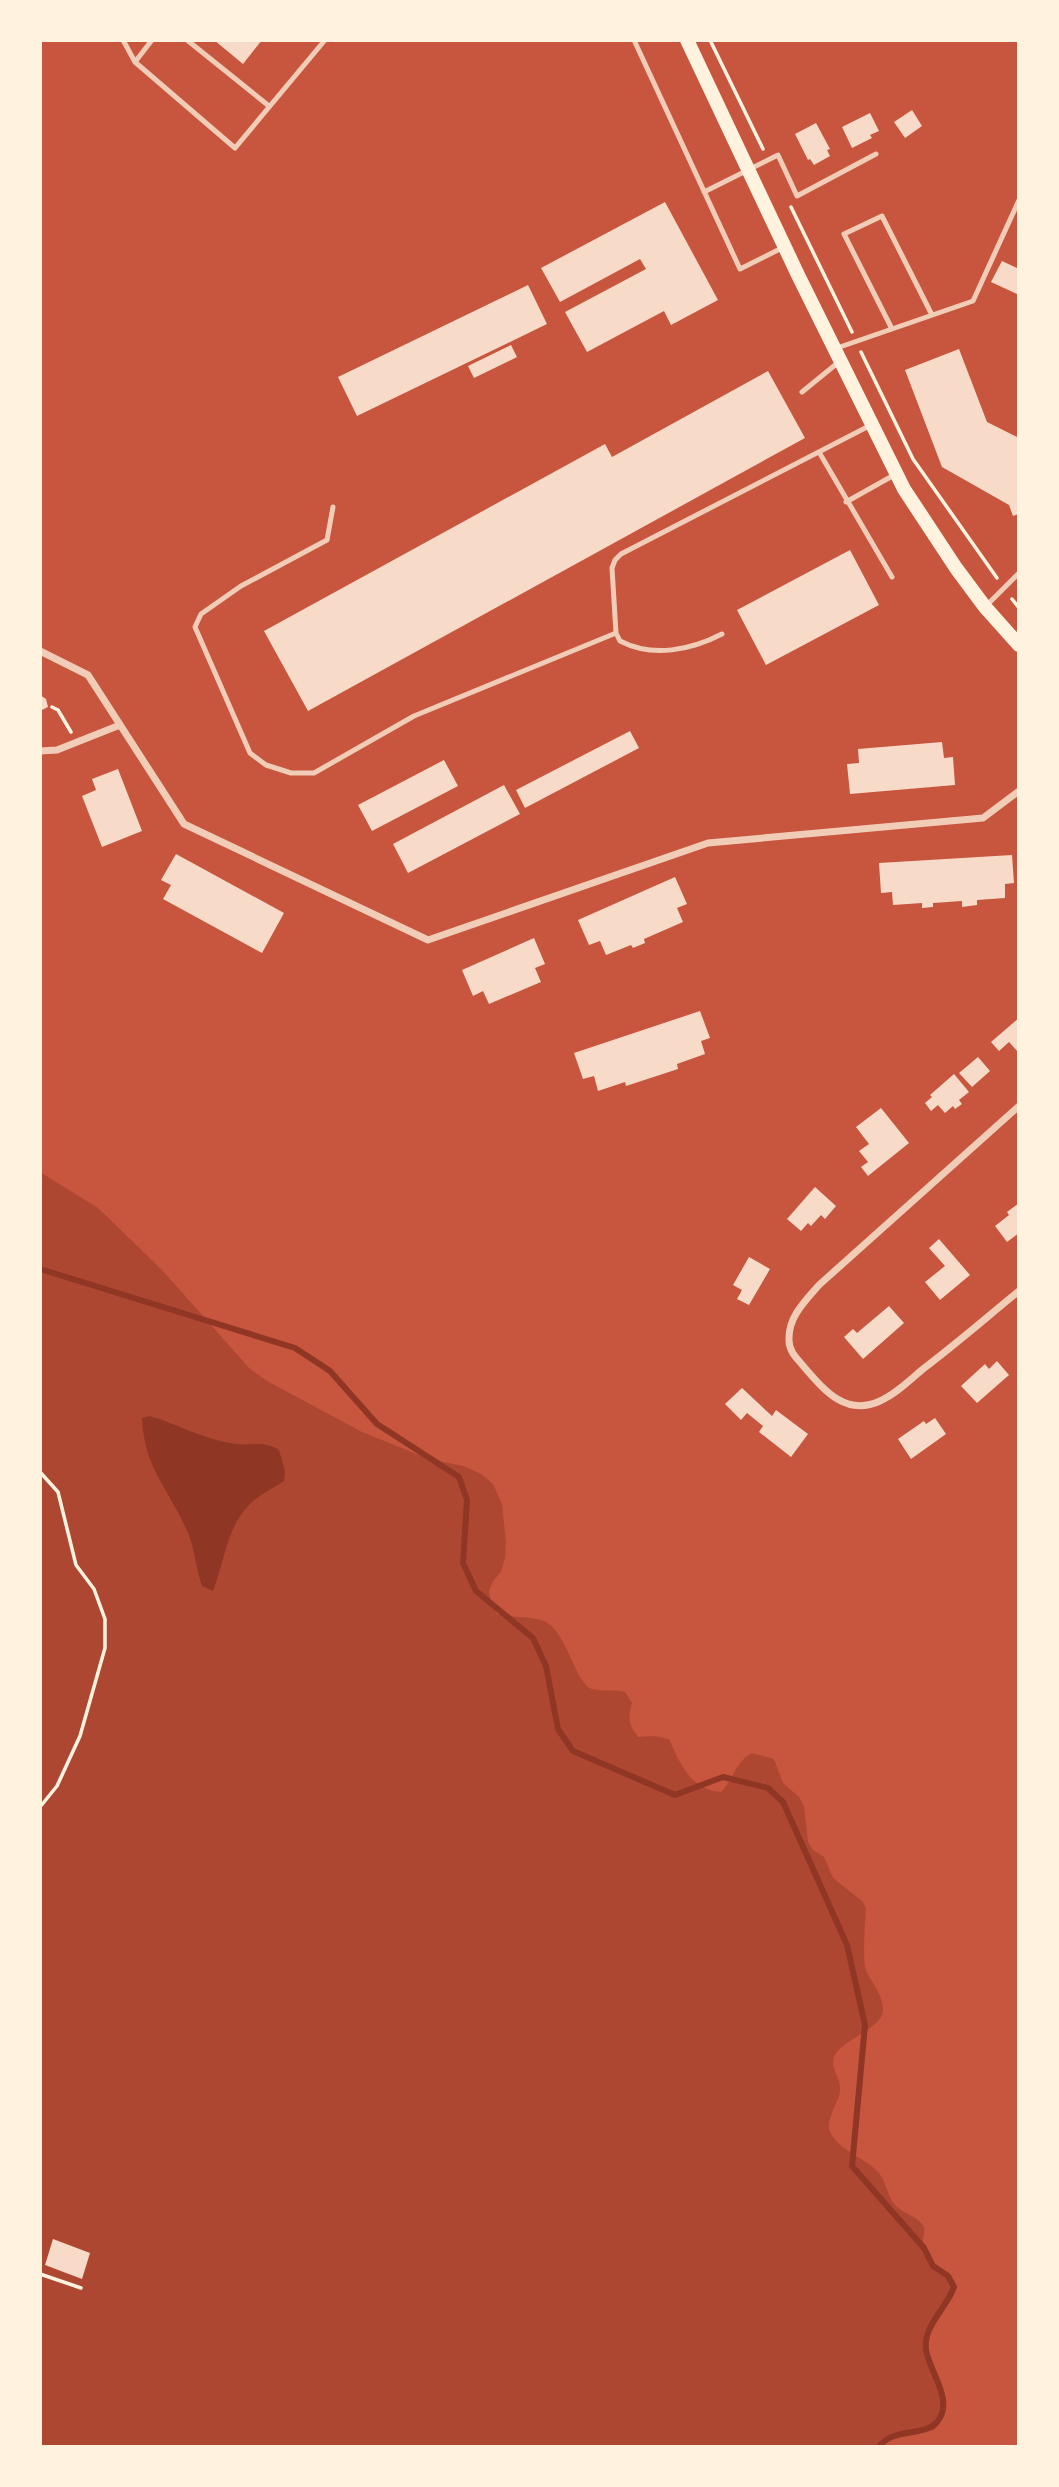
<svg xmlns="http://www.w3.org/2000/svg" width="1059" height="2487" font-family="Commissioner,sans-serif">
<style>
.green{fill:#ae4732}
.water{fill:#8f3625}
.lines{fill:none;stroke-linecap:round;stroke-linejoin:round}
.stream{stroke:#8f3625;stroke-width:6}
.building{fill:#f7dbc8}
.path{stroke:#fff3e0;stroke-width:3.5}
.service{stroke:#f1ccb7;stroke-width:5}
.minor{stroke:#f1ccb7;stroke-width:7}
.secondary{stroke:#fff3e0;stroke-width:14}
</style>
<rect width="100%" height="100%" fill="#c8553d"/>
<path class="green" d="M40,1172L98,1208L163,1271L250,1369L267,1381L362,1432L429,1459L463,1466L481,1474L493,1484L502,1504L506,1542L505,1558L501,1572L493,1581L489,1591L491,1604L497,1614C511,1618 535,1616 546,1622C567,1633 576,1685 592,1689C602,1692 615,1689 625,1692L632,1703C628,1718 628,1724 638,1737L655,1736L669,1739C680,1764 691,1790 721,1792C734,1779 735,1762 752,1753L774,1759L783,1783L799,1797L804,1806L808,1842L813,1850L824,1857L833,1878L862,1901L866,1908C865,1918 863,1959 865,1967C869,1981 882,1990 883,2010C883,2029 840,2040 834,2057C830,2069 842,2079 840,2092C838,2104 825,2120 830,2132C839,2151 866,2158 879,2173C887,2183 887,2197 896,2206C903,2213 916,2216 922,2224C927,2230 922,2237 923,2244C925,2263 942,2274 954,2286C947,2309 923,2324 924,2350C925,2364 934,2372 940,2384C946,2398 946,2420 934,2430L890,2438L878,2447H40Z"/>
<path class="water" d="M150,1416C179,1425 205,1440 236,1444C253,1446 264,1440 279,1450L285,1471L284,1481C273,1488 261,1494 252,1502C226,1526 225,1561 213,1591L202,1586C196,1569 195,1550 188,1533C170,1490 144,1469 142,1418Z"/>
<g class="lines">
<path class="stream" d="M40,1269L295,1348L330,1371L377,1424L459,1477L467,1500L463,1563L476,1591L533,1638L546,1666L558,1729L573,1751L675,1795L723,1777L768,1788L783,1802L847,1945L865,2025L852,2166L924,2248L933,2266L948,2276L954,2287C947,2308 923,2325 926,2350C929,2371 955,2401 937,2422C924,2437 893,2427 879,2447"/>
</g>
<path class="building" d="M214,40H262L243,64Z
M912,110L922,126L905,138L894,122Z
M870,113L879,131L870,135L872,138L852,148L842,127Z
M816,123L830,149L827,150L830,156L814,165L810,159L808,160L795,134Z
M665,202L718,300L671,325L664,311L587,352L565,312L646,269L640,259L560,302L541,268Z
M1002,261L1019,269V295L991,282Z
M528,285L547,324L357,416L338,377Z
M511,345L517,357L474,378L468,366Z
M959,349L987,422L1019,438V514L1013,516L1009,505L942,467L905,370Z
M768,371L805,438L308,711L264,631L605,444L612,457Z
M850,550L879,605L766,665L737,610Z
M40,695L46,699L48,707L40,711Z
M630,731L639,748L525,808L516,790Z
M942,742L944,758L953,757L955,785L850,794L847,764L859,763L858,749Z
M444,760L458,786L372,831L358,805Z
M118,769L142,831L102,847L82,796L96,790L92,779Z
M504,785L520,814L408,873L393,844Z
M176,854L284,913L262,953L163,899L171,885L161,880Z
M1012,855L1014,883L1005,884V898L977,900V905L962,907V901L933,903V907L922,908V903L893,905L892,892L881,893L879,863Z
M675,877L687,904L677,908L683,922L644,939L645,943L633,948L631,945L606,955L600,941L589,945L578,920Z
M534,938L545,964L535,968L541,982L489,1004L483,991L473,996L462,970Z
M700,1011L710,1038L701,1041L705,1054L677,1064L678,1069L626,1086L625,1082L598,1091L594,1076L583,1079L574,1053Z
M1019,1018V1053L1009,1042L999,1051L991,1042Z
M978,1057L990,1071L972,1087L959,1073Z
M954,1074L969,1092L959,1100L962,1104L955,1109L953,1106L945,1113L938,1105L931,1111L925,1103L932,1097L930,1095Z
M881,1108L909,1143L868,1176L861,1167L868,1162L859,1151L869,1144L856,1127Z
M815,1187L836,1206L825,1219L821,1215L811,1226L808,1223L801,1231L787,1219Z
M1019,1203V1233L1007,1242L995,1226L1009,1215L1007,1212Z
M939,1239L970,1275L940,1300L925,1282L945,1266L929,1248Z
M749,1257L770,1269L749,1305L737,1299L742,1290L733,1285Z
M889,1306L904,1323L863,1359L844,1337L853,1329L857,1333Z
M997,1361L1009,1375L977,1403L961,1386L985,1364L989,1369Z
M742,1388L772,1416L776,1410L808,1434L791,1457L759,1432L763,1426L747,1413L741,1420L725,1404Z
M935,1418L946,1434L911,1459L898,1439L924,1421L926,1424Z
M53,2239L90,2253L82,2279L45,2265Z"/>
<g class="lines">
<path class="path" d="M710,40L763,149
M791,207L852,332
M861,352L913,459L997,578
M1012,599L1019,608
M52,707L58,710L71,732
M40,1472L58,1492L76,1565L94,1589L105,1619V1648L80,1736L57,1786L40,1807
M40,2274L81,2288"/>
<path class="service" d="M123,40L135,62L235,148L325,40
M187,40L269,106
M634,40L740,269L784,247
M135,62L152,40
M704,192L778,155L797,196L876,154
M892,329L844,234L882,216L932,315
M837,348L973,301L1019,200
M802,392L840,361
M819,452L892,577
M846,502L896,474
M333,507L327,540L241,586L201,614L195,627L250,753L266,765L291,773H314L414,716L616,633
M985,607L1019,573
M722,634C691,650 653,658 620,641L616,633L612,568L615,560L621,554L871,425"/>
<path class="minor" d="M40,651L88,675L184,824L428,940L708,843L983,818L1019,791
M40,751L57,750L120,725
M1019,1106L819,1285C805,1301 788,1317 789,1340C789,1352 797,1358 804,1367C824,1390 846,1417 880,1401C896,1394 910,1380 923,1369C956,1344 987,1317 1019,1291"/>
<path class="secondary" d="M687,40L798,275L904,489L956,568L985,607L1019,645"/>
</g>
<rect width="1059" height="2487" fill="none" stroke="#fff3e0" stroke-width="84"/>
</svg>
